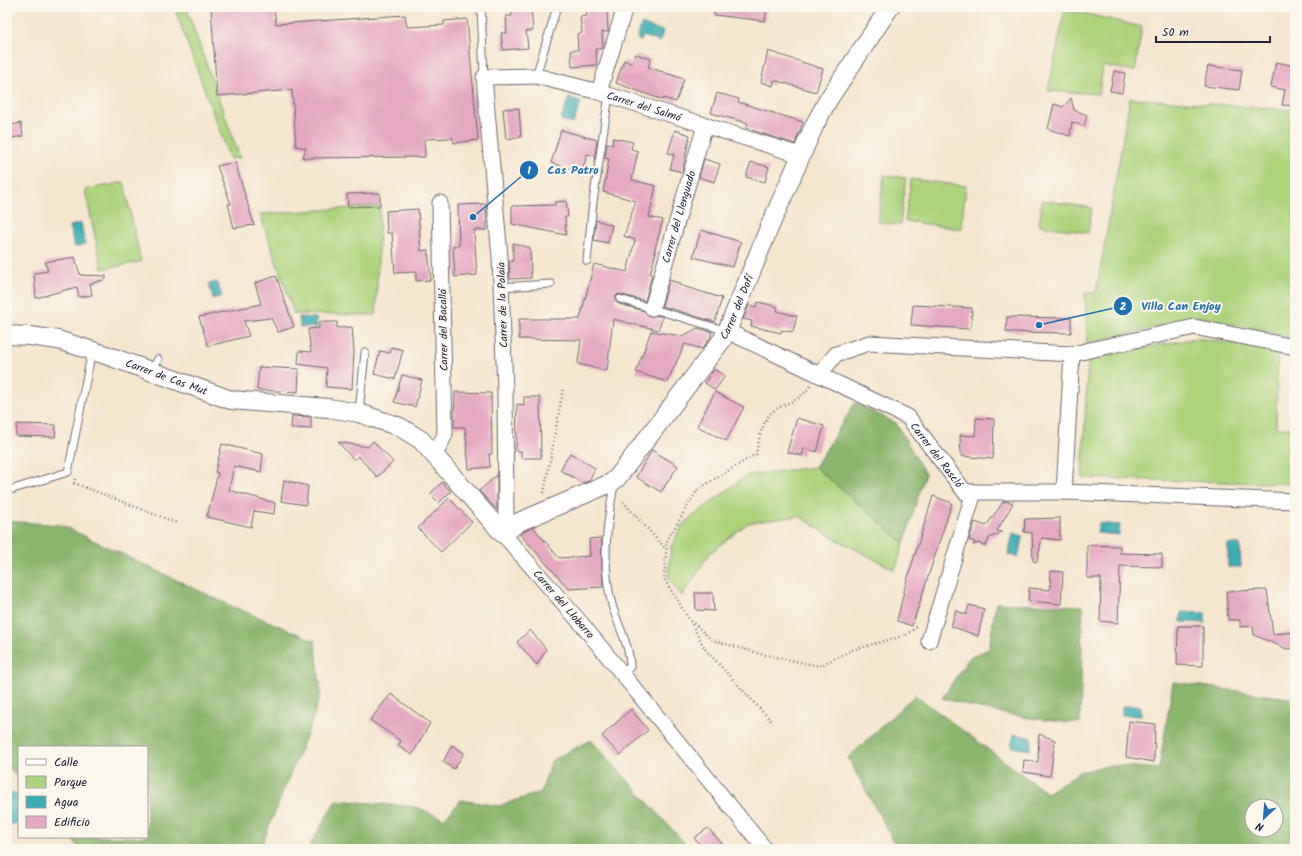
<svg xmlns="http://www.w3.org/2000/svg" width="1302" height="856" font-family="Kalam,sans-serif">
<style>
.green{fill:#add37d;stroke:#687a5c}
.forest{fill:#8ab56c;stroke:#566c54;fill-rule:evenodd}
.water{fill:#3badb3;stroke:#2e6877}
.building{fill:#e5a9c1}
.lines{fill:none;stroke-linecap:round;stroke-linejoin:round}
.service-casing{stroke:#6c676e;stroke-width:9}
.minor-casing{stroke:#6c676e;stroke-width:17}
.tertiary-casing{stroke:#6c676e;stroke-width:20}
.path{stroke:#6c676e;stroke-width:2.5;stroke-dasharray:1 3;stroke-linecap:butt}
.service{stroke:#fff;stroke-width:7}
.minor{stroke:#fff;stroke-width:15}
.tertiary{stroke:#fff;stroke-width:18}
.labels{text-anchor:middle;stroke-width:4;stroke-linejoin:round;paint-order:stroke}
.street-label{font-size:11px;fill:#22223b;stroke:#fbf7ec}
.leader{fill:none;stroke:#1f6fb2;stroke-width:1.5}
.callout-dot{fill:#1f6fb2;stroke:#fbf7ec;stroke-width:1.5}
.mark-label{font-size:12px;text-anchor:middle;font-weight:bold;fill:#fff}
.callout-label{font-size:12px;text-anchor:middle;font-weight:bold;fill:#1f6fb2;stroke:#fbf7ec;stroke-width:4;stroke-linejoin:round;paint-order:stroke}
</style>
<rect width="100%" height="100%" fill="#fbf7ec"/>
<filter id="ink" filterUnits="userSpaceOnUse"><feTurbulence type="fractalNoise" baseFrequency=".025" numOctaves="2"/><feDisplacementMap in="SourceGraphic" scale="8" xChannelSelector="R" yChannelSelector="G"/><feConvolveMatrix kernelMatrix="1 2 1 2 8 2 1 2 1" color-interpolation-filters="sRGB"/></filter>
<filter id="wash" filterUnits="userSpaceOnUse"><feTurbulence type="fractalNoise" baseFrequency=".012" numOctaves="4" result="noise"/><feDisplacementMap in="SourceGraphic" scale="16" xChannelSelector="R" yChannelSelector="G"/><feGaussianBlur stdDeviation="0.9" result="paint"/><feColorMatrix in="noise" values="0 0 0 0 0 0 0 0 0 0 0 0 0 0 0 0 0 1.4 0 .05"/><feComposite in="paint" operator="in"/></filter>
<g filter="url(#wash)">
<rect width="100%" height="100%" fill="#f5e6ce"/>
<path class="green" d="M174,7H186L240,158L230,159Z
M1065,9L1142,27L1135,71L1103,66L1099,94L1048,91Z
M1130,98L1295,110V338L1198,317L1087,344L1085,292L1096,293Z
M884,175L906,178L900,225L878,222Z
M911,179L966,186L961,229L905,221Z
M124,182L141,262L102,269L85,190Z
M1042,200L1092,208L1088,233L1039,225Z
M380,206L376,315L294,314L260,214Z
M1196,338L1278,350L1276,428H1295V484L1082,478L1088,359Z
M815,467L904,543L895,570L830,536L799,516L748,523L710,553L682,596L668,578L671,546L683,524L747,475Z"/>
<path class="forest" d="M855,403L896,423L925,474L904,543L815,467Z
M7,521L61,525L227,604L315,641L321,692L312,721L260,849H80L70,837H147V747H19V779L7,765Z
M996,603L1083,606L1080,723C1033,721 987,711 942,698L969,658L989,649Z
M1173,682L1295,699V849H898L848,758L915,695L1047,793L1079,772L1111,765L1159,769ZM1252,806H1276V830H1252Z
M591,740L690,849H308L336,800L416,807L444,819L461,800L499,806L541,792L552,760Z"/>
<path class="water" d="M641,24L663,31L660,42L643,36L641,41L637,39Z
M569,97L581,102L573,124L561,120Z
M81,223L85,244L74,247L70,226Z
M217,282L222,296L213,299L209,284Z
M299,317L316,318L317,327H300Z
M1099,523L1120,525L1119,535L1097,533Z
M1013,533L1023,536L1018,557L1008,555Z
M1228,544H1240L1241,567H1228Z
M1181,612L1205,613V623L1181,622Z
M1122,706H1141V716L1122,715Z
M1014,734L1032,738L1030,750L1011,747Z
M12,792L19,795V823L7,825V797Z"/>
<g id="blocks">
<path class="building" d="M211,7H274L276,24L405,15L407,27L444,25V21L467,19L478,140L454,143L453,138L424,139L425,157L303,158L306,148L296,146L292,90L217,96Z
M511,7H531L533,31H526L528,48L503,50L501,33H507L506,16H512Z
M586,7H607L608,32H602L603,48L596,49L597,65L572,67L571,50H578L577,34L582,33L580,17L587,16Z
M715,7H767L765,21L714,15Z
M768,51L823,69L816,92L774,80L773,86L761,82Z
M636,54L651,59L648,67L684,79L676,102L664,98L663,100L616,83L624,60L632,64Z
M1276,62L1295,66V106L1282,105L1285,90L1271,87Z
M1208,66L1242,70L1239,90L1204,86Z
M1114,71L1125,73L1122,93L1110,91Z
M717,93L739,99L738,102L803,122L795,144L746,128L748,123L711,113Z
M1071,98L1074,110L1087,115L1084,126L1072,122L1070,136L1048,129L1054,104L1063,107Z
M519,108L521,137L506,139L503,109Z
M21,123L23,136L7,139V126Z
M561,130L597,140L595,156L587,154L582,172L551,163Z
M675,130L690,135L682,172L670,169L674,155L668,153Z
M613,138L633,142L631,149L638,151L632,180L656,186L649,217L663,220L654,252H656L650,274L652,275L645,301L619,294L616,296L615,301L619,304L644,311L649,316L657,315L663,317L658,330L613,319L607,371L578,364L581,340L519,339V319H580L594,264L627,272L635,240L624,236L636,201L603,192L609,159L605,158L607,143L612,145Z
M704,159L720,164L714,182L699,177Z
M235,162L254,225L234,228L228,204H231L217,166Z
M751,162L769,167L765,182L746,177Z
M380,193V206L348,207L347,194Z
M566,201L568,217H565L566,235L512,224V206L555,205V202Z
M486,204L487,230H474L477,275L455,277L453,246H459L458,205Z
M418,209L421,251L428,250L431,280L416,281V272L395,273L392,233H387L386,211Z
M596,220L612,225L608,243L594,240Z
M701,230L741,242L733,267L693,257Z
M513,243L530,248L531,278L510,279L509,261H513Z
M75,257L80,275L106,276V279L90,284L92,295L79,297L77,287L36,298L34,273L48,271L45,262Z
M276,276L294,327L278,332L271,318L244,321L249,336L208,346L199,317L261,304L255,283Z
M669,280L679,283V285L722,298L715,322L662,306Z
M758,302L778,307L777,311L797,316L793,332L782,330L781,333L751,326L752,321L743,319L749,305L756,307Z
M913,305L972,308L971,326L970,329L911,325Z
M1007,317L1071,318V333L1006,332Z
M319,322H337V328L352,327L354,352L352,389L326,387L327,368L298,364L299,351L311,352L308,329L319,328Z
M698,328L712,332L710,338L702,349L685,344L667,382L636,372L651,331L682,336Z
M391,347L403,350L395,379L374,374L380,351L390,353Z
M259,367L299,369L298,392L257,390Z
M714,369L725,376L715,390L705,383Z
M402,375L422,380L415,407L394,402Z
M455,392L491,393L492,454H489L490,467L469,469L465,427H454Z
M715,392L744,407L726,441L697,426Z
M524,397H540L541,458H521V451H516L517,404L524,405Z
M292,416L311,417V429L291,428Z
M797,418L824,426L817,452L804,448L802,456L787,452Z
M976,418L994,419L993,459L961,456L960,435L975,436Z
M17,424L56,425L55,437L16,436Z
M373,441L393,462L377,477L358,456L354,460L338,442L368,447Z
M222,444L263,454L261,472L234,466L229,490L275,503L274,514L254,511L251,527L207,517L218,473L215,472Z
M652,450L678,466L661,492L636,477Z
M570,453L595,468L589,481L583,483L560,470Z
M497,475V510L479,491Z
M284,480L308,486L306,505L281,501Z
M442,482L451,491L439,503L430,494Z
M933,496L952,503L912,626L897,621L905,587Z
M449,498L472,522L441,552L418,528Z
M1004,501L1013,503L997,531L1002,532L989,538L986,546L978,543L973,545L975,542L969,540L975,522L986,526Z
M1060,518V540L1042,538L1037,562L1033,561L1032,533L1024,532L1025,519Z
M533,527L559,558L590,556L589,539L601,538L603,587L569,589L520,534Z
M1087,545L1120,546V553L1162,554V567L1120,566L1118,623L1100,621L1101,578H1087Z
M1051,571L1063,572L1061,604L1028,601L1029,588L1050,590Z
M1267,590L1273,634L1295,632V648L1287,649L1254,635L1253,626L1240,627V620H1228L1226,591Z
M695,593H713L714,611L696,610Z
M969,605L984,609L978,636L951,626L956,610L966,615Z
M1178,626H1203V666L1177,665Z
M530,630L546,649L537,665L517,642Z
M391,694L430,723L412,755L398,746L401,741L370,720Z
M631,709L648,730L620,755L602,736Z
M1129,721L1155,724L1154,762L1126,757Z
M1039,734L1055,740L1050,776L1023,772L1024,760L1038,762Z
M452,745L464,753L454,769L443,762Z
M708,828L727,849H704L694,838Z"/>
</g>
</g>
<g filter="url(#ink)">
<use href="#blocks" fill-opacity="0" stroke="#6c676e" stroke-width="1"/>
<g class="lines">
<g class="service-casing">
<path id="service" d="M481,7L484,77
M536,76L557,7
M587,261L593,202L609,95
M501,287L551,284
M620,299L727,331
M152,371L158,359
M359,412L365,352
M7,491L68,472L92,350
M613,491C606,528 602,567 612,605C618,626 630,645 630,667L622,674"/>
</g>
<g class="minor-casing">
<g id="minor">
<path d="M599,92L625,7"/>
<path id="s1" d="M652,308L705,125"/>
<path id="s2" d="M727,331L908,417L965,492H1064L1295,501"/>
<path d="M819,375L836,354L869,343L1072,354L1194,327L1295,347"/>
<path d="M433,453L439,447L445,434L440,203"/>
<path d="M1064,492L1072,354"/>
<path d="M929,641L974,492"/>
<path id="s3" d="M765,849L580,622L503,534L506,514L505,390L500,257L484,77L536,76L599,92L800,155"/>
</g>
</g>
<g class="tertiary-casing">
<g id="tertiary">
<path id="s4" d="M7,335L30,336L58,340L103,354L231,400L328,408L359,413L400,427L421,440L503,534L519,522L611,483L617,478L722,340L730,324L769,228L815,124L828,100L890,7"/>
</g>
</g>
<path class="path" d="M810,386C798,403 790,400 775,410C762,418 759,440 756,454L698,489L667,540L664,579L689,619L712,640L761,654L819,666L852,650L906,635L917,627
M75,479L74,483L177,523
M544,493L563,390
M623,502L665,548
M690,621L705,649L773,723"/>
<use href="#service" class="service"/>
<use href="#minor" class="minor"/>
<use href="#tertiary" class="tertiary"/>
</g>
</g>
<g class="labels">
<g class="street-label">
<text dy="4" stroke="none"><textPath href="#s3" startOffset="1032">Carrer del Salmó</textPath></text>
<text dy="4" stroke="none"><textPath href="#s1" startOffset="95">Carrer del Llenguado</textPath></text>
<text transform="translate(502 305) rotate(-92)" y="4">Carrer de la Palaia</text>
<text dy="4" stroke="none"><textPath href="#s4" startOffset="893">Carrer del Dofí</textPath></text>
<text transform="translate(443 330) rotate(-91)" y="4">Carrer del Bacallá</text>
<text dy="4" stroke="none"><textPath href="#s4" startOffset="166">Carrer de Cas Mut</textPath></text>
<text dy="4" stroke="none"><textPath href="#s2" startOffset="248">Carrer del Rascló</textPath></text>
<text transform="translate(564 604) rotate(49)" y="4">Carrer del Llobarro</text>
</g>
</g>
<path class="leader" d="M473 217L529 170M1039 325L1123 306"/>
<g class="callout-dot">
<circle cx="473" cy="217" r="4"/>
<circle cx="1039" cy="325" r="4"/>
<circle cx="529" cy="170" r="10"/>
<circle cx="1123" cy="306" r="10"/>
</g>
<g class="mark-label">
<text x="529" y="174">1</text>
<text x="1123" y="310">2</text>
</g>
<g class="callout-label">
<text x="573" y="174">Cas Patro</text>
<text x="1181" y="310">Villa Can Enjoy</text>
</g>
<rect width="1302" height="856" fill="none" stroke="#fbf7ec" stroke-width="24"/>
<rect x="18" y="746" width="130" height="92" fill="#fbf7ec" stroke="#a4a2a5"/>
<rect x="26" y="759" width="20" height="6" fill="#ffffff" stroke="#a4a2a5"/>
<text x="54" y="766" font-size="12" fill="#22223b">Calle</text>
<rect x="26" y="776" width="20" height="12" fill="#add37d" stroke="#a4a2a5"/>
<text x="54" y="786" font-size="12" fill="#22223b">Parque</text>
<rect x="26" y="796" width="20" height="12" fill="#3badb3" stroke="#a4a2a5"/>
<text x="54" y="806" font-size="12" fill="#22223b">Agua</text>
<rect x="26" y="816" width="20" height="12" fill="#e5a9c1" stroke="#a4a2a5"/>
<text x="54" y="826" font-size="12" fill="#22223b">Edificio</text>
<g transform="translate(1264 818) rotate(206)"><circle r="19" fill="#fbf7ec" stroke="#a4a2a5"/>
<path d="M0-3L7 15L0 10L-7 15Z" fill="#1f6fb2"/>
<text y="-6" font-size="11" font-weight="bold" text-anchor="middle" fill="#22223b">N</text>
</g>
<path d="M1156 36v6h114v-6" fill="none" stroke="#22223b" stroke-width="2"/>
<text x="1162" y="36" font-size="12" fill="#22223b" stroke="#fbf7ec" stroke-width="3" paint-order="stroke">50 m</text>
</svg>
